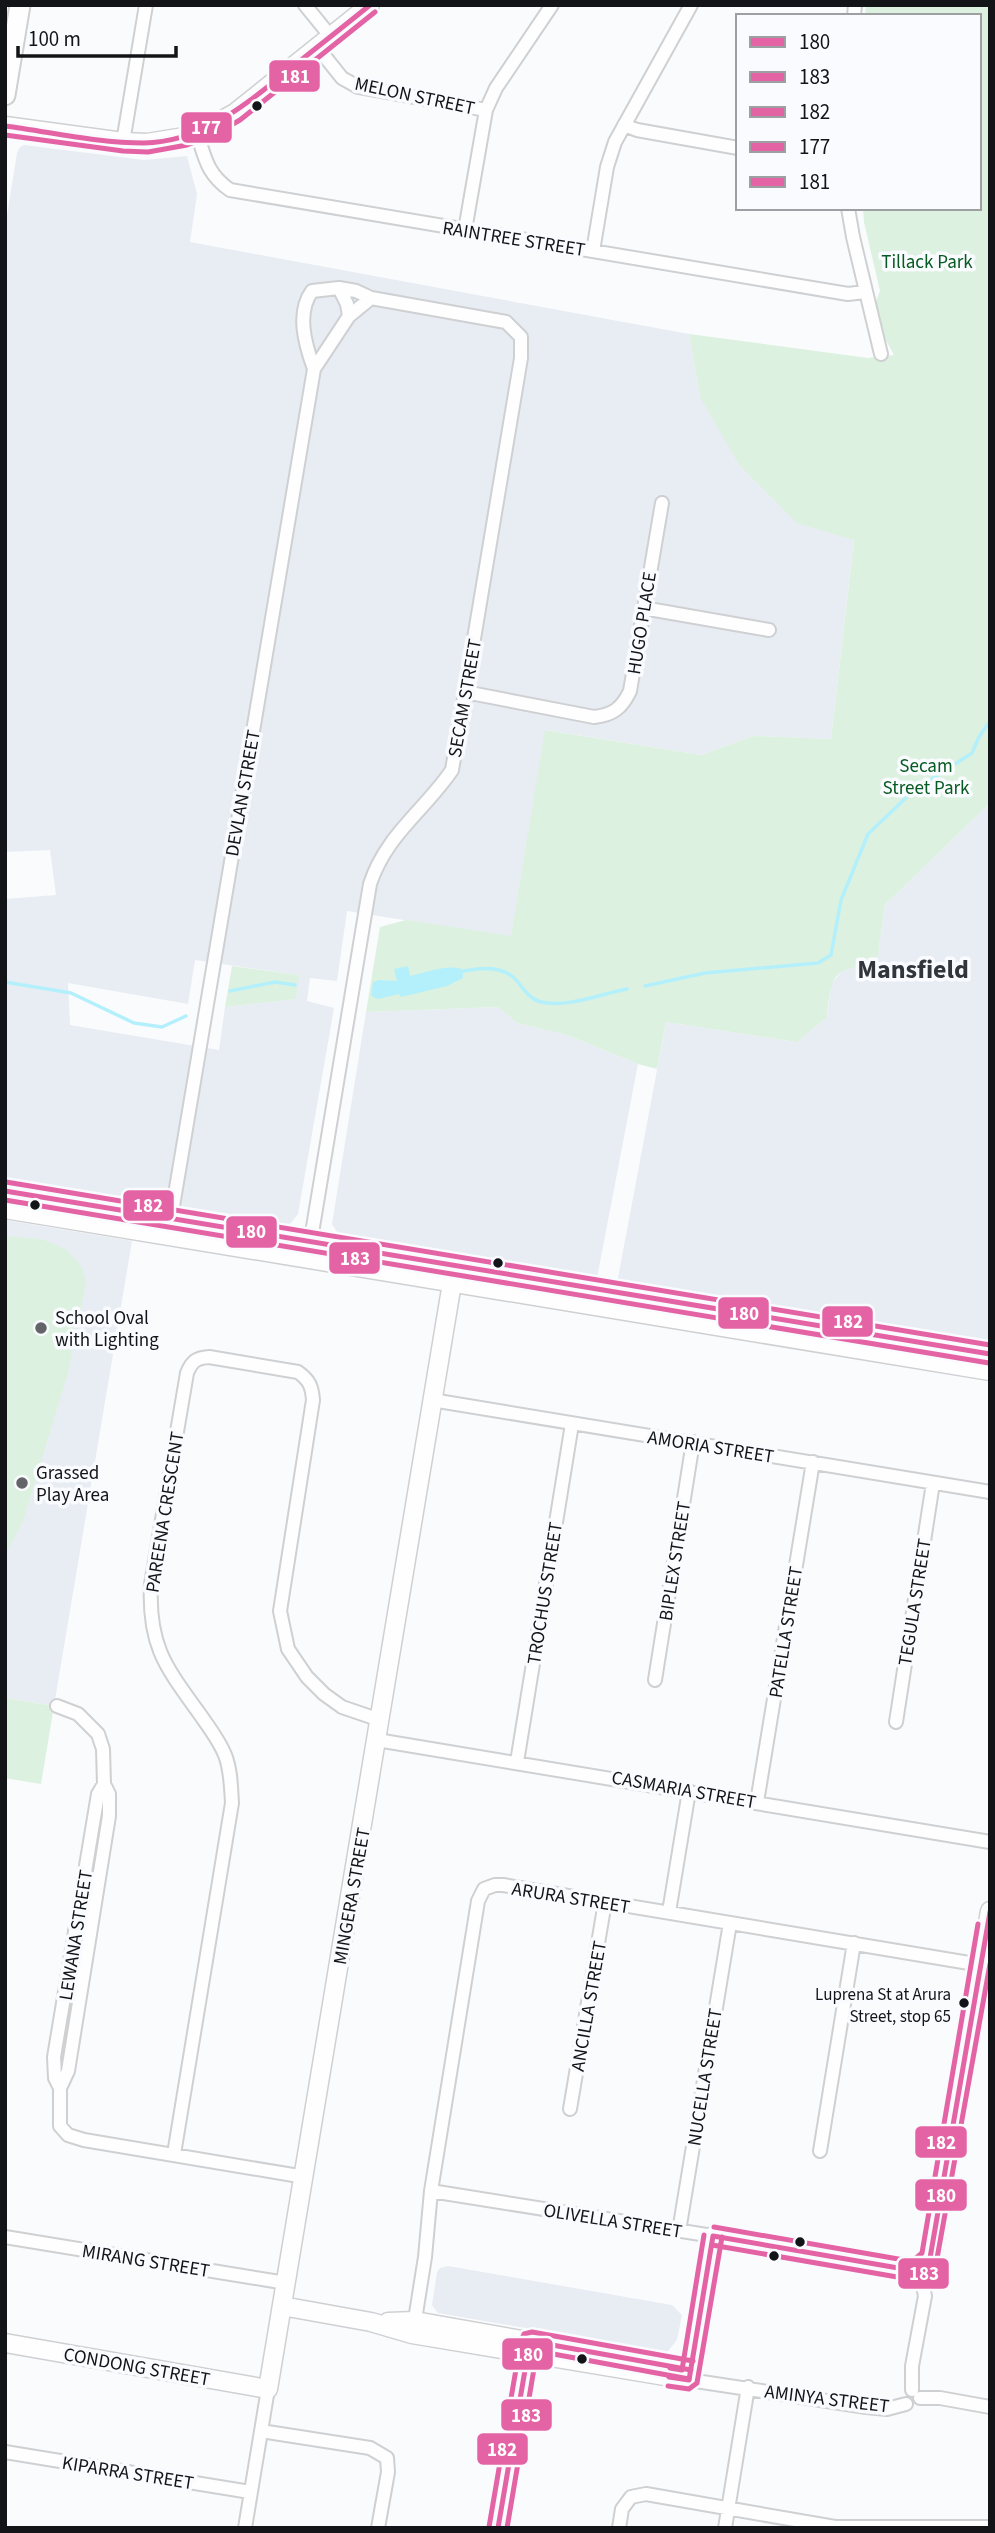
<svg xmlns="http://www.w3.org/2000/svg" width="995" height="2533" font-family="'Source Sans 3',sans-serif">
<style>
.built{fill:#e8edf4;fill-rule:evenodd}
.green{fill:#dcf1df}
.water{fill:#b4f0fc}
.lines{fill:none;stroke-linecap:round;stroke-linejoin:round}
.stream{stroke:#b4f0fc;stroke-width:3.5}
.street-casing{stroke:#ced0d2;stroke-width:16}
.secondary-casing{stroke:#ced0d2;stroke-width:21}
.primary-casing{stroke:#ced0d2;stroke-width:23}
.street{stroke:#fefeff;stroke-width:12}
.secondary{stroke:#fefeff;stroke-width:18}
.primary{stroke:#fefeff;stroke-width:19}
.bus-1-casing{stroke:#f9fbfe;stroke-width:10}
.bus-2-casing{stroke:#f9fbfe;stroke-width:10}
.bus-3-casing{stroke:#f9fbfe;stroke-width:10}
.bus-4-casing{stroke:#f9fbfe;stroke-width:10}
.bus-5-casing{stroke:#f9fbfe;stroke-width:10}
.bus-1{stroke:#e463a4;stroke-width:5}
.bus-2{stroke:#e463a4;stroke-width:5}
.bus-3{stroke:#e463a4;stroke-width:5}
.bus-4{stroke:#e463a4;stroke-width:5}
.bus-5{stroke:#e463a4;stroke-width:5}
.bus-dot{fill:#121417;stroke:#f9fbfe;stroke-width:2.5}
.poi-dot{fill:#636568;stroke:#f9fbfe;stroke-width:2.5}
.labels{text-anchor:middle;stroke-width:7;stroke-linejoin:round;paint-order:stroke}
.bus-label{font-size:17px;fill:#121417;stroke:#f9fbfe;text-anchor:end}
.street-label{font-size:19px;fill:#121417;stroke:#f9fbfe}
.park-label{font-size:19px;fill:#075a21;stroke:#f9fbfe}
.poi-label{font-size:19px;fill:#121417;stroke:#f9fbfe;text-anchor:start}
.district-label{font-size:26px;font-weight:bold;fill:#31353c;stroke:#f9fbfe}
.line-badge{stroke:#f9fbfe;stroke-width:2.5}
.badge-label{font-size:19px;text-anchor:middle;font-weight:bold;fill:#fff}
</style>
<rect width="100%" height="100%" fill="#fafbfd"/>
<path class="built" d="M24,145L144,160L187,156L197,194L190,242L689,334L700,397L797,522L854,539L831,739L753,736L701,755L546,730L511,937L347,911L337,981L310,978L307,1001L334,1008L298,1214L291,1223L283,1227L5,1180V899L56,895L50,850L5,852V228L17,153L20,147ZM195,960L298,975L295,999L225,1007L219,1050L70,1025L68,983L188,1004Z
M990,803V1343L617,1283L666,1022L797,1042L827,1017L831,984L843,970L877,961L885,905Z
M498,1007L517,1023L567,1035L638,1064L597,1278L339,1235L332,1224L366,1012Z
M5,1220L132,1241L54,1706L5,1698Z
M448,2266L672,2305L682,2315L677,2340L668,2351H658L438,2313L432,2305L437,2272L440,2268Z"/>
<path class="green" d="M866,5H990V803L885,905L877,961C832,973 832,970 827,1017L797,1042L666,1022L657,1069L638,1064L567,1035L517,1023L498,1007L366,1012L380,927L406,920L511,936L545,730L701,755L753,736L831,739L854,540L797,523L739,465L700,397L689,334L868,358L894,355L871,313L880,291L864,222L863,208H979V16H865Z
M232,966L299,975L296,999L225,1007Z
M5,1236L41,1239L66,1249L82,1267L86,1282L68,1373L23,1521L5,1556Z
M5,1698L54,1706L41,1784L5,1778Z"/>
<path class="water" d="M408,966L410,976C427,972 446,964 462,969L463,978L447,986L401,997L399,994L378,999L371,996L373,982L379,980L397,981L394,969Z"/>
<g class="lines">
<path class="stream" d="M460,972C476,968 499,965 513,977C522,985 528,999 541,1002C568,1008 600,994 627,989
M5,982L71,993L134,1023L162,1027L186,1016
M645,986L705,973L818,963L831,955L841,900L868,834L912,792L972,753L979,737L990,721
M230,991L275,982L295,985"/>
<g class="street-casing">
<path id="street" d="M305,5L331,37
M854,16L855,5
M318,48L342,78L358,87L486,110
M624,125L637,130L738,148
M197,133C205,158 207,174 230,190L848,294L865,292
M123,142L146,5
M848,208L853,237L881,354
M465,230L486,110L496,88L552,5
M593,251L607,167L615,142L691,5
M349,316L371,298
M643,608L769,630
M465,692L594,717C613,715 622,708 630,691L662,503
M171,1218L314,369L349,316L347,304L339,288L312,291C296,313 305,344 314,369
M308,1257L370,884C386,835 424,811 452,770L521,358V337L506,322L371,298L356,291L339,288
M432,1400L990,1492
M655,1680L693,1442
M57,1706L78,1714L98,1734L103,1749L104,1784L109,1794V1816L68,2071L60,2088V2126L68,2135L84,2140L305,2177
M896,1722L933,1483
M377,1740L990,1842
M517,1762L572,1424
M757,1802L813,1462
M669,1912L689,1791
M60,2088L55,2078L54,2057L98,1794L104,1784
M570,2109L605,1902
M820,2151L854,1943
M174,2154L232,1803C231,1788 231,1770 225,1755C219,1740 208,1726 199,1713C165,1666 148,1645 151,1584L187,1373C192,1361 196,1358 209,1357L298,1372C309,1380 312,1386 313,1400L280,1611L288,1649L307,1677L324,1694L342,1707L380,1720
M431,2191L713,2236
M679,2231L730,1923
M5,2237L286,2283
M414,2326L425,2257L431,2191L478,1901L484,1889L495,1885H503L981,1965
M689,2380L866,2407L887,2409L906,2404
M912,2390V2366L925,2296L919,2267
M920,2398H940L990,2407
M261,2431L370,2448L387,2458L388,2472L378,2528
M5,2452L250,2492
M245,2528L268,2389
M619,2528L622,2509L631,2497L646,2494L835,2527H990
M725,2528L748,2387"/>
</g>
<g class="secondary-casing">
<path id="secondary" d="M5,126L123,142L147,143L184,137L208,128L235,113L370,5
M5,1191L558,1281L990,1354
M5,1209L990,1371
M282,2306L371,2322L412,2334L689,2380L713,2236L904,2269L925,2263L933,2249L990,1911
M388,2322L415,2321L578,2350
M5,2343L268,2389L455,1265
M498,2528L529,2344"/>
</g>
<g class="primary-casing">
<path id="primary" d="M5,95L20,5"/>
</g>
<use href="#street" class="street"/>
<use href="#secondary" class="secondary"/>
<use href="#primary" class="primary"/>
<g class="bus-1-casing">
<path id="bus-1" d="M5,1191L990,1354
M713,2236L904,2269L919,2267L930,2258L990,1912
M669,2377L689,2380L713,2236
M498,2528L530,2341L691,2370"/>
</g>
<g class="bus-2-casing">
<path id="bus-2" d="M5,1200L989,1363
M712,2245L903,2278L922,2275L936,2264L990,1964
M668,2386L689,2389L697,2383L722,2237
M507,2528L537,2351L689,2379"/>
</g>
<g class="bus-3-casing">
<path id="bus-3" d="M6,1182L990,1345
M714,2227L904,2260L915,2259L922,2253L978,1924
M670,2368L682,2370L704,2235
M489,2527L521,2340L524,2334L532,2332L693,2361"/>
</g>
<g class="bus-4-casing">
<path id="bus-4" d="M5,126C51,132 98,143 144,143C203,142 246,104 290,69C316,48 343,27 370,5"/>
</g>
<g class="bus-5-casing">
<path id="bus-5" d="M5,135L123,151L148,152L187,145L212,136L240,120L375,12"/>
</g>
<use href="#bus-1" class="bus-1"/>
<use href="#bus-2" class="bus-2"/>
<use href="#bus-3" class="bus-3"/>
<use href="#bus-4" class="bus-4"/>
<use href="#bus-5" class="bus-5"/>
</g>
<g class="bus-dot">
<circle cx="257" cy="106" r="6"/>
<circle cx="35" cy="1205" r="6"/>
<circle cx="498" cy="1263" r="6"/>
<circle cx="964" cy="2003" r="6"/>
<circle cx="800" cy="2242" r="6"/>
<circle cx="774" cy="2256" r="6"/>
<circle cx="582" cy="2359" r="6"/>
</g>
<g class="poi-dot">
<circle cx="41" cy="1328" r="7"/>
<circle cx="22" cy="1483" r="7"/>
</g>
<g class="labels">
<g class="bus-label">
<text x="951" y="2000">Luprena St at Arura<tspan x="951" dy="22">Street, stop 65</tspan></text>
</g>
<g class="street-label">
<text transform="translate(415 95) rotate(12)" y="7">MELON STREET</text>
<text transform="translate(514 238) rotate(9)" y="7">RAINTREE STREET</text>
<text transform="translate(641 623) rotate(-81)" y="7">HUGO PLACE</text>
<text transform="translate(464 698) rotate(-80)" y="7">SECAM STREET</text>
<text transform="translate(242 793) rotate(-80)" y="7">DEVLAN STREET</text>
<text transform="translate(711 1446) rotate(9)" y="7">AMORIA STREET</text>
<text transform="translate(164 1512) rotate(-81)" y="7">PAREENA CRESCENT</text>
<text transform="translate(674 1561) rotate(-81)" y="7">BIPLEX STREET</text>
<text transform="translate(544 1593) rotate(-81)" y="7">TROCHUS STREET</text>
<text transform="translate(914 1602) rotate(-81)" y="7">TEGULA STREET</text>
<text transform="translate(785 1632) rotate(-81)" y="7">PATELLA STREET</text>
<text transform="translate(684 1789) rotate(10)" y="7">CASMARIA STREET</text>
<text transform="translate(351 1896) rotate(-80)" y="7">MINGERA STREET</text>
<text transform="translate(571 1897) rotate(9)" y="7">ARURA STREET</text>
<text transform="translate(75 1935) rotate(-81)" y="7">LEWANA STREET</text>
<text transform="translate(588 2006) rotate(-80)" y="7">ANCILLA STREET</text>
<text transform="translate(704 2077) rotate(-81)" y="7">NUCELLA STREET</text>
<text transform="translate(613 2220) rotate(9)" y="7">OLIVELLA STREET</text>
<text transform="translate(146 2260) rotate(9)" y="7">MIRANG STREET</text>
<text transform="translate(137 2366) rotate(10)" y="7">CONDONG STREET</text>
<text transform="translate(827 2398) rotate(7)" y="7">AMINYA STREET</text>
<text transform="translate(128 2472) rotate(9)" y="7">KIPARRA STREET</text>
</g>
<g class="park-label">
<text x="927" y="268">Tillack Park</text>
<text x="926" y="772">Secam<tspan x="926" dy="22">Street Park</tspan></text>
</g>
<g class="poi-label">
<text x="55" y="1324">School Oval<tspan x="55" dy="22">with Lighting</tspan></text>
<text x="36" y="1479">Grassed<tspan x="36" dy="22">Play Area</tspan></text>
</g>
<g class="district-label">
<text x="913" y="978">Mansfield</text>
</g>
</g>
<g class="line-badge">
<rect x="268" y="59" width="53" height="34" rx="7" fill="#e463a4"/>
<rect x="180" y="111" width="53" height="33" rx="7" fill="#e463a4"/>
<rect x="122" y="1189" width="53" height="33" rx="7" fill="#e463a4"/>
<rect x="225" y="1215" width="53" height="34" rx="7" fill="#e463a4"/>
<rect x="328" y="1241" width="53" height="34" rx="7" fill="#e463a4"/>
<rect x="717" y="1296" width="53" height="34" rx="7" fill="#e463a4"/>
<rect x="821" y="1305" width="53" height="33" rx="7" fill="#e463a4"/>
<rect x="914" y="2125" width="54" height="34" rx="7" fill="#e463a4"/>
<rect x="914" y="2178" width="54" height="34" rx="7" fill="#e463a4"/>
<rect x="897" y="2257" width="53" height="33" rx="7" fill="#e463a4"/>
<rect x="501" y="2337" width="53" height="34" rx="7" fill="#e463a4"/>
<rect x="500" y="2398" width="53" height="34" rx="7" fill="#e463a4"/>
<rect x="476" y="2432" width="53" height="34" rx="7" fill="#e463a4"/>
</g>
<g class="badge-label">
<text x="295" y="83">181</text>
<text x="206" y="134">177</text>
<text x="148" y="1212">182</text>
<text x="251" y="1238">180</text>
<text x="355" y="1265">183</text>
<text x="744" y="1320">180</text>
<text x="848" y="1328">182</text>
<text x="941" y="2149">182</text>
<text x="941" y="2202">180</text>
<text x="924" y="2280">183</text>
<text x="528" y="2361">180</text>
<text x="526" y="2422">183</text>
<text x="502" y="2456">182</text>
</g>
<rect width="995" height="2533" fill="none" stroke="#121417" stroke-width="14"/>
<rect x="736" y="14" width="245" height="196" fill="#f9fbfe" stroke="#9d9fa2" stroke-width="2"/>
<rect x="750" y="37" width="35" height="10" fill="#e463a4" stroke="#9d9fa2" stroke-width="2"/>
<text x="799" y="49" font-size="21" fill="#121417">180</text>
<rect x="750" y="72" width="35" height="10" fill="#e463a4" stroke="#9d9fa2" stroke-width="2"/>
<text x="799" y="84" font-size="21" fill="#121417">183</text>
<rect x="750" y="107" width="35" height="10" fill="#e463a4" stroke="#9d9fa2" stroke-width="2"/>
<text x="799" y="119" font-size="21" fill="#121417">182</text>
<rect x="750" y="142" width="35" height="10" fill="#e463a4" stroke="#9d9fa2" stroke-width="2"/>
<text x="799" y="154" font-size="21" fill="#121417">177</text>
<rect x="750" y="177" width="35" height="10" fill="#e463a4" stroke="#9d9fa2" stroke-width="2"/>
<text x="799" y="189" font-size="21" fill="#121417">181</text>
<path d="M18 46v10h158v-10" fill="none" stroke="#121417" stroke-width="3.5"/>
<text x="28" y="46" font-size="21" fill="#121417" stroke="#f9fbfe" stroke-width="5" paint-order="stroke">100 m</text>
</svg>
